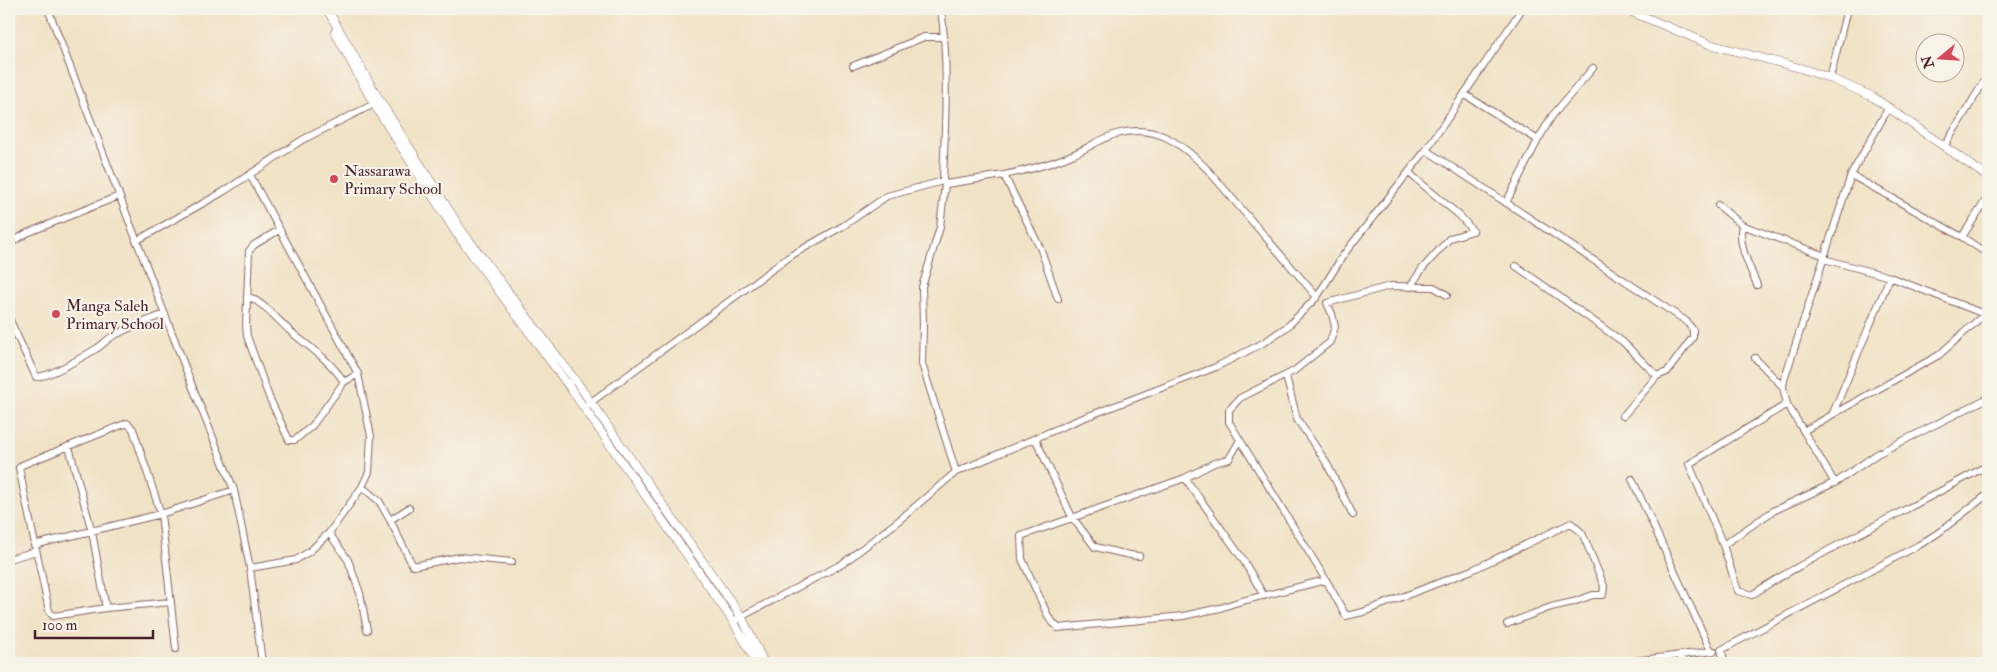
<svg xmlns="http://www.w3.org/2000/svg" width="1997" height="672" font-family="'IM FELL Double Pica',serif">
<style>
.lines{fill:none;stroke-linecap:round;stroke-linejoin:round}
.minor-casing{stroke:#846361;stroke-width:8}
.tertiary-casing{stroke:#846361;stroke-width:9}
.minor{stroke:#fff;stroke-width:6}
.tertiary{stroke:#fff;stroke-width:8}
.poi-dot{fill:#d1495b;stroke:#f7f3e8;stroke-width:2}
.labels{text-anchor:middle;stroke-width:4.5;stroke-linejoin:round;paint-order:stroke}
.poi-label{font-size:16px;fill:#4a1f2b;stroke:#f7f3e8;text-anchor:start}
</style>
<rect width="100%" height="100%" fill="#f7f3e8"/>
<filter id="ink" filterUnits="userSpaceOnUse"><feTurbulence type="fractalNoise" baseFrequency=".02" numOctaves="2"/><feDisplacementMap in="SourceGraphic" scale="10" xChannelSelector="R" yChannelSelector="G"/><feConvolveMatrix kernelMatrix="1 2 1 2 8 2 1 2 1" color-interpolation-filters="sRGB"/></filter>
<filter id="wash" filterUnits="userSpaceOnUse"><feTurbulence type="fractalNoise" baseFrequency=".0096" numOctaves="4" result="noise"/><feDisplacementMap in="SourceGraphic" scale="20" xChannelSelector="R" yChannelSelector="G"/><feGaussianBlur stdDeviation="1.12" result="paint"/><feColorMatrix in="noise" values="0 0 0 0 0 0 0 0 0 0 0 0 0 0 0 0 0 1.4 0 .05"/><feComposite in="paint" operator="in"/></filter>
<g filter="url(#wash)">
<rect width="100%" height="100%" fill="#f0e2c5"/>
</g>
<g filter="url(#ink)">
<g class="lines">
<g class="minor-casing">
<path id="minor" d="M48,9L193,388L234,490L250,568L262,663
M941,9C949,66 945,124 943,181L946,184L1004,175L1041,250L1058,299
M853,66L924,37H944
M1830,78L1847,9
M1464,94L1538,140
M1944,147L1988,75
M1426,150L1686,321L1693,330V337L1667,372L1657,376L1623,416
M1409,173L1460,216L1473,231L1450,238L1422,269L1410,287
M250,175L358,374L371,436L369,472L362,487L329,533L310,551L296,560L250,568
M1004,175C1028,170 1052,164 1074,154C1088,148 1102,138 1116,134C1156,123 1181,143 1208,170L1317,297
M1851,175L1962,237L1988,254
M945,184L940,227L922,287L923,324L922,364L956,472
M1506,203L1538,140L1552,116L1593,68
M1718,205L1742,225L1825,256
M1742,225C1737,244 1750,267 1757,285
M279,230L254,245L249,251L246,326L247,336L269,397L289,440H295L312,426L344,382L358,374
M1962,237L1988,197
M136,241L223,192L302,140L374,104
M9,244L27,233L119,196
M1824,259L1890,277L1984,314
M1516,266L1623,342L1657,376
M1447,295L1434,287L1390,286L1327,303L1332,314L1335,327L1330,342L1294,371L1240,398L1229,410V422L1326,580L1346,616L1363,612L1472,570L1571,523L1582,533L1586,542L1604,586L1603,595H1593L1573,602L1551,607L1507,624
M247,296C264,303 277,319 290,331C310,348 330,360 344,382
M9,318L36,377C51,377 86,355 99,347C104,343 109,338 115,335C131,327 148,320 165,314
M1755,358L1783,387
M1286,376L1297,419L1326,462L1353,515
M1787,404L1689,464L1723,545L1738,591L1752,595C1773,580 1796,568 1818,556C1874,525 1932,497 1988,465
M587,405L792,255L843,226L887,196L943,181
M1833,413L1890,277
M1805,430L1939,355L1988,311
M1035,438L1072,517L1095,547C1110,550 1124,555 1139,556
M1240,440L1229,459L1214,463L1185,478L1021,536L1022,559L1049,618L1058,628L1183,616L1220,608L1238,602L1326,580
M69,447L92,532L106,608
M1185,478L1242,558L1264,596
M1632,479L1711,651
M1835,483L1787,404L1783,387L1784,380L1851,175L1889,107
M362,487L379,501L390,520L413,566L460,557L512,562
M390,520L409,508
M329,533L348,560L360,593L367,630
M34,545L161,514L234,490
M1723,545L1773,511L1838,481L1877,454L1988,398
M9,559L36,551
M171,602L106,608L53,616L49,611L19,468L22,465L127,423L133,429L161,514L176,649
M733,621L842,564L897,522L956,472L1078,420L1216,367L1263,343L1288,326L1317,297L1344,254L1426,150L1522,9
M1619,663L1681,655
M1681,663V655L1714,651
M1725,663L1721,650L1919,545L1938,533L1988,494"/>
</g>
<g class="tertiary-casing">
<path id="tertiary" d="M327,9L380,101L462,231L578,384L741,616L764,663
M1625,9L1709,44L1800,68L1830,78L1873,97L1988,177
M335,32L374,104L457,234L571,389L733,621L757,663"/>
</g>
<use href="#minor" class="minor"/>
<use href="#tertiary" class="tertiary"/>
</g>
</g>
<g class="poi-dot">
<circle cx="334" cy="179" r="5"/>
<circle cx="56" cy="314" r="5"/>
</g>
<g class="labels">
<g class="poi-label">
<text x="344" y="176">Nassarawa<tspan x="344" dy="18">Primary School</tspan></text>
<text x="66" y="311">Manga Saleh<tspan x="66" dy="18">Primary School</tspan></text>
</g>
</g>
<rect width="1997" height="672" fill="none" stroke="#f7f3e8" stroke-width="30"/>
<g transform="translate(1940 58) rotate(252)"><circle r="24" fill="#f7f3e8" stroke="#b29e9c"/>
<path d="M0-4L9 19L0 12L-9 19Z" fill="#d1495b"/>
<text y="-8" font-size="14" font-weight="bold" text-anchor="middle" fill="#4a1f2b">N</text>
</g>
<path d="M35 630v8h118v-8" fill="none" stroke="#4a1f2b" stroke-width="2.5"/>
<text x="42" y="630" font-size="15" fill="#4a1f2b" stroke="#f7f3e8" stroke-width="4" paint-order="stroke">100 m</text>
</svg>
